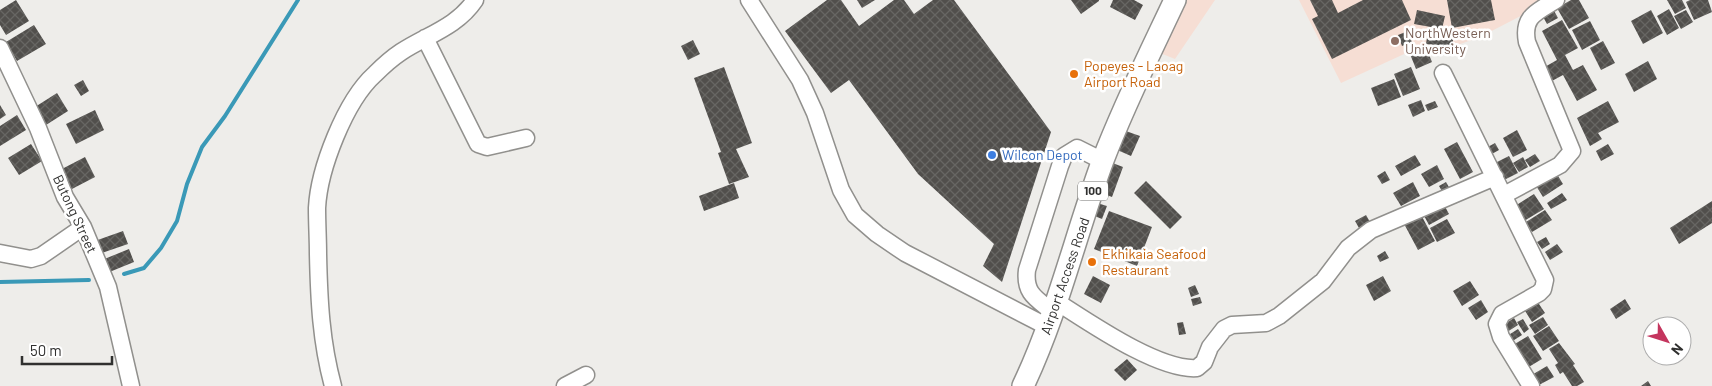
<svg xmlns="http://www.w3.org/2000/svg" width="1712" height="386" font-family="Barlow,sans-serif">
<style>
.education{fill:#f6ded4}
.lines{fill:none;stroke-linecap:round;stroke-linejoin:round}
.stream{stroke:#3a99b7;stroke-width:4}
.building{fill:url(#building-cross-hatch)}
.minor-casing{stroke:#91908d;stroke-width:19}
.major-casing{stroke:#91908d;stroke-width:24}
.minor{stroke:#fff;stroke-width:16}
.major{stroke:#fff;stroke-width:21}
.education-dot{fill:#8d6e63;stroke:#fff;stroke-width:2}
.food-dot{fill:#e8710a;stroke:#fff;stroke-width:2}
.shop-dot{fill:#3f7fe0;stroke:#fff;stroke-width:2}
.labels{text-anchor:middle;stroke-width:5;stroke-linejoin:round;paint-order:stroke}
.shield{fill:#fff;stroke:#6e6e6d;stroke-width:1}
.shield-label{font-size:12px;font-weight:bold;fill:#30302f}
.education-label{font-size:14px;fill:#785e54;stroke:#fff;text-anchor:start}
.food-label{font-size:14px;fill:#c56008;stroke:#fff;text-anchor:start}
.shop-label{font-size:14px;fill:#366cbe;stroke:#fff;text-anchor:start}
.street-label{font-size:14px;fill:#30302f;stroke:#fff}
</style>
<defs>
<pattern id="building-cross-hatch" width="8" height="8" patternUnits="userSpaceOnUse" patternTransform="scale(1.25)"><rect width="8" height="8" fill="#514f4c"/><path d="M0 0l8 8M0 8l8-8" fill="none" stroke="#676663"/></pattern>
</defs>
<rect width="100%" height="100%" fill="#eeedea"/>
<path class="education" d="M1185,0H1215L1175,59L1160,53Z
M1299,0H1552L1480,37L1452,47L1426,44L1341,83Z"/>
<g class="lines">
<path class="stream" d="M124,274L144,268L161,248L177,221L187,184L202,147L225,116L298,0
M0,282L89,280"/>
</g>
<path class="building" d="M16,0L29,21L6,35L0,25V10Z
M827,0H841L859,26L894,0H904L914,14L933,0H954L1051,132L1002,282L983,266L994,244L918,174L849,80L831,93L785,31Z
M857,0H875L862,8Z
M1071,0H1099V1L1081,14Z
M1113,0H1134L1143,5L1135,20L1110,7Z
M1310,0H1332L1338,13L1363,0H1402L1411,20L1332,59L1312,19L1318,16Z
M1447,0H1491L1495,20L1452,28Z
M1571,0H1579L1589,18L1569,29L1557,8Z
M1667,0H1682L1686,8L1675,14Z
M1690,0H1708L1712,12L1694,20L1686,2Z
M1552,7L1558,18L1547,24L1541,13Z
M1669,9L1679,28L1667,35L1657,16Z
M1417,10L1445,16L1442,29L1414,24Z
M1651,10L1663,33L1643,44L1631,21Z
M1686,10L1693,22L1681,29L1674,16Z
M1562,20L1578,48L1565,55L1573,70L1583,65L1597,90L1577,101L1563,75L1550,82L1543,68L1557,60L1542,31Z
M1590,21L1600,40L1582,50L1572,30Z
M34,25L46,44L17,61L6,42Z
M1408,31L1412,42L1402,46L1398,35Z
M1428,31L1454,34L1452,47L1426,44Z
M693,40L700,54L688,60L681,46Z
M1603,41L1615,63L1601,70L1590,48Z
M1426,47L1432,62L1416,69L1410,54Z
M1648,61L1657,79L1634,92L1625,74Z
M724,67L752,143L736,149L749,177L729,184L718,153L721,152L694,78Z
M1411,67L1420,89L1403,96L1394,74Z
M1394,79L1401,97L1378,106L1371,88Z
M83,80L89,91L81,96L74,85Z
M57,93L68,111L46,125L35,107Z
M1421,100L1425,111L1413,117L1408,105Z
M1435,101L1438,107L1428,111L1425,105Z
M1608,101L1619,122L1598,133L1602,139L1590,146L1577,118Z
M0,105L6,115L0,119Z
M95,110L104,130L76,144L66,124Z
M17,115L26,130L0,146V126Z
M1123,130L1140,136L1131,156L1115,149Z
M1517,130L1527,150L1513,157L1503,138Z
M1457,142L1473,172L1460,179L1444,149Z
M1495,143L1499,150L1490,155L1486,148Z
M31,144L42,161L19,175L8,158Z
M1608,144L1614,154L1601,161L1596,151Z
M1535,154L1540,161L1530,167L1525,160Z
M1415,155L1421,165L1401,176L1395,166Z
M1509,156L1518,173L1502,181L1493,164Z
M85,157L95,177L70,190L60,170Z
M1523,157L1528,167L1519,172L1513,163Z
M1110,162L1123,167L1112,197L1099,192Z
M1437,165L1444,179L1429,187L1421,174Z
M1385,171L1390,180L1382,184L1377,176Z
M1555,171L1563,184L1543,197L1535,184Z
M1146,181L1182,217L1170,229L1134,193Z
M1413,182L1420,196L1401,206L1393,193Z
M1446,182L1450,189L1443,193L1439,186Z
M734,183L739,198L704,211L699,196Z
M1562,193L1567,200L1551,209L1547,203Z
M1534,194L1544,209L1524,221L1515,206Z
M1442,201L1449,214L1429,225L1422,212Z
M1712,201V223L1679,244L1670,228Z
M1097,203L1107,206L1102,219L1092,215Z
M1545,210L1552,220L1532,232L1526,222Z
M1109,211L1152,227L1137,266L1094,249Z
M1419,211L1435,241L1418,250L1402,220Z
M1366,215L1370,222L1359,228L1355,221Z
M1447,219L1455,233L1437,242L1430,228Z
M123,231L128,244L96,255L92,242Z
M1546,237L1550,244L1542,249L1537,242Z
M1557,244L1563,252L1550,260L1545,252Z
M129,249L134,262L107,273L102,260Z
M1385,251L1389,258L1380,262L1377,256Z
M1093,276L1110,285L1101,303L1084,294Z
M1383,276L1391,291L1374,301L1366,285Z
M1470,281L1479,295L1462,306L1453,291Z
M1195,285L1199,294L1191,297L1188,288Z
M1200,297L1202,303L1193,306L1191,299Z
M1535,298L1545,313L1532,322L1522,306Z
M1625,299L1631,309L1616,319L1610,309Z
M1481,300L1488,312L1476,320L1468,308Z
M1543,317L1548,325L1535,334L1529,325Z
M1514,318L1518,325L1504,334L1500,327Z
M1523,319L1529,329L1524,333L1517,322Z
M1183,322L1186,334L1179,335L1177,323Z
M1549,326L1559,341L1543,351L1533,336Z
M1518,329L1522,335L1511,342L1507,336Z
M1528,336L1542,359L1527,368L1513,345Z
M1559,343L1575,364L1573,365L1584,382L1577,386H1572L1563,372L1560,374L1555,365L1558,363L1549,349Z
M1127,359L1137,370L1125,381L1114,370Z
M1547,366L1554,377L1537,386L1530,376Z
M1648,381L1651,386H1641Z"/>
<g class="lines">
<g class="minor-casing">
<path id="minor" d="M749,0L800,80L815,113L841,190L855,215L877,234L905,253L1048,327
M425,38L478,144L487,147L526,138
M0,48L38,128L65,197L83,227L108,287L131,386
M1443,73L1545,280L1543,289L1539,293L1502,314L1497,324L1501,337L1531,386
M1504,195L1560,165L1572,151L1527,42C1522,16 1537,12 1556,0
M0,253L31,259L41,256L83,227
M1057,302C1090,323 1159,371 1197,368L1204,362L1210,347L1224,329L1232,325L1266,323L1279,316L1323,281L1348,248L1371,230L1495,177
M1054,313C1037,299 1024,294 1027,270L1060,166L1064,156L1077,148L1103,161
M333,386C321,342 319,300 318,254C318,239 317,224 317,208C319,169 345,101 375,74C383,66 392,58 401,52C427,35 457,27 475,0
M565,386L586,375"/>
</g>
<g class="major-casing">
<path id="major" d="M1023,386C1058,312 1075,236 1103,160C1124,105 1150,53 1175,0"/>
</g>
<use href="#minor" class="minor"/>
<use href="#major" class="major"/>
</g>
<circle class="education-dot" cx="1395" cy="41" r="5"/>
<g class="food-dot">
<circle cx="1074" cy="74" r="5"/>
<circle cx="1092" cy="262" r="5"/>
</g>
<circle class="shop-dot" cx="992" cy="155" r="5"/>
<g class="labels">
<rect class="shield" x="1078" y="181.5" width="30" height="19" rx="4"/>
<g class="shield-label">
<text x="1093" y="195">100</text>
</g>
<g class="education-label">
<text x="1405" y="38">NorthWestern<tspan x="1405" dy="16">University</tspan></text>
</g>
<g class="food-label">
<text x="1084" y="71">Popeyes - Laoag<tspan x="1084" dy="16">Airport Road</tspan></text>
<text x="1102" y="259">Ekhikaia Seafood<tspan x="1102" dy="16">Restaurant</tspan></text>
</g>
<g class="shop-label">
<text x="1002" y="160">Wilcon Depot</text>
</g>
<g class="street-label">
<text transform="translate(75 214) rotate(65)" y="5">Butong Street</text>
<text transform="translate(1065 276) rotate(-71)" y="5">Airport Access Road</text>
</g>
</g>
<g transform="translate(1667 341) rotate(129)"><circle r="24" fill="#ffffff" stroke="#acacac"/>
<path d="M0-4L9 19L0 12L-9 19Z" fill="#c4355e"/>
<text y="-8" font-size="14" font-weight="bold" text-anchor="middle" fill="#30302f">N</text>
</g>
<path d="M22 356v8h90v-8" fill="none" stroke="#30302f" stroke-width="2.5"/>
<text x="30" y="356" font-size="15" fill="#30302f" stroke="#ffffff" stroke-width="4" paint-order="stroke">50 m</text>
</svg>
